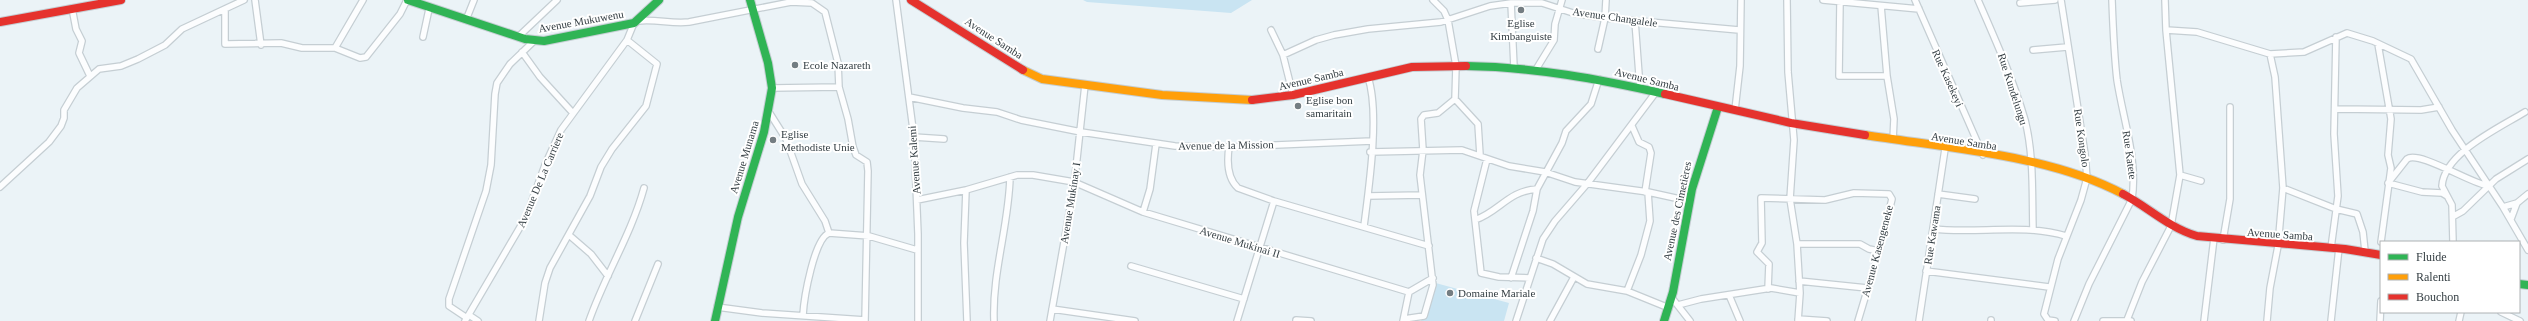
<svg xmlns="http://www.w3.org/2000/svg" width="2528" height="321" font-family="'Times New Roman',serif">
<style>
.green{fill:#c9e4f2}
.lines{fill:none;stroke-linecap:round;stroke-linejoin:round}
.street-casing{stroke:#c5ced3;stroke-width:8}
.fast-casing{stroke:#c5ced3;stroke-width:10}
.slow-casing{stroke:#c5ced3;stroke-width:10}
.jam-casing{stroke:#c5ced3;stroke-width:10}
.street{stroke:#fcfdfe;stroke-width:5.5}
.fast{stroke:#30b455;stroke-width:8}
.slow{stroke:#ff9f0a;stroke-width:8}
.jam{stroke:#e5322d;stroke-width:8}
.poi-dot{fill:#747d82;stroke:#fff;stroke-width:1.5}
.labels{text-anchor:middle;stroke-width:4;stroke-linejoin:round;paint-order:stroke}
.street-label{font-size:11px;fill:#343e43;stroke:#fff}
.poi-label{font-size:11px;fill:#343e43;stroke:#fff;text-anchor:start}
</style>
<rect width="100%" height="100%" fill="#ebf3f7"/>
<path class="green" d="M1083,0H1252L1231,13L1087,2Z
M1432,282L1509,303L1504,321H1421Z"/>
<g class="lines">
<g class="street-casing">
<path id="street" d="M255,0L261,45
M896,0L914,137L918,234V321
M1787,0L1788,72L1794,140L1790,199L1797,244L1800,293L1798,321
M1823,0L1919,9
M1915,0L1983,155
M1978,0C1995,39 2013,79 2025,120C2034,155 2032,194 2033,229
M2165,0L2166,30L2197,32L2270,54L2304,52L2347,33L2373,41L2411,59L2452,130L2503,207
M1840,2L1839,76H1887
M1511,3L1514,67
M2020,3L2055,0
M1881,6L1887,76L1894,119L1893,140
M72,8L76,29L82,41L79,53L90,76
M225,11V44L281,43L302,48H335L363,0
M466,20L474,0
M638,21C656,19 672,24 689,22L791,2L812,3L825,12L838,63L839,87L848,119L853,147L856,155L867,162L868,171L865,321
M1635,21L1640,88
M1271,30L1283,55L1293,95
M2166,30L2180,175L2201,181
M423,37L429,9
M518,37L557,0
M2378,44L2391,119L2388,155L2391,168L2381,242
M335,48L360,58L366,57L400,14L407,0
M1598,49L1605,18L1606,0
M2033,50L2067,47
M522,52L540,77L572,112
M1283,55L1316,40L1334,35L1368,29L1441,22L1490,6L1511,3H1542L1573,13L1605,18L1739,30
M1535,71L1554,40L1555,24L1562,0
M772,88L839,87
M909,97L963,108L997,112L1021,120L1081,132L1175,146L1229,147L1372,141
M1455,99L1478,124L1480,155
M2336,109L2421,110L2439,107
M1735,110L1740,66L1741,0
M769,112L786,139L802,184L825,221L829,233
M1632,126L1639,142L1649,147L1651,153L1645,192
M914,137L944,139
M1229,147C1227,161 1227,178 1238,188L1274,201L1429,246
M1370,152L1462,150L1509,166L1545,172L1575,182L1648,192L1689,201
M1487,159L1474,211L1481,273L1499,277L1530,278
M0,187L49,142L61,126L64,118V110L77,88L99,69L121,66L138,59L165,45L182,29L244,0
M2283,188L2336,209L2357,214L2363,232L2365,251
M966,190L964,243L967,321
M1938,194L1975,199
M2528,194L2517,203L2503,207L2528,250
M1368,196L1422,195
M2447,196L2442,193L2422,192L2388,183L2407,159C2419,150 2473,185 2489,186
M917,200L966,190L1017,175H1033L1074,182L1143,212L1409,292
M1143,212L1150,189L1156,144
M2454,216L2463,211L2496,179L2528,159
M2511,219L2517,203
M1475,220C1499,212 1508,191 1537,189
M1364,226C1369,187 1380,113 1368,77
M1933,229C1978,234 2022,223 2066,236
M569,235L591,254L608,276
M2223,240L2230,199V107
M2453,242L2452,205L2442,186C2444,153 2499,128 2525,112
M1797,244H1860L1869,249L1879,251
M2331,248L2338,196L2334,134L2336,37
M1536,258L1553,264L1587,284L1627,291L1669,308
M1131,266L1244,299
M1926,271L2049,287
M1511,278L1533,211L1537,189L1562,143L1566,131L1591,104L1599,79
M1799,281L1867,288
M1768,289L1769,264L1757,252L1762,243L1761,198L1825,200L1854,193L1889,194L1892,199L1879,251L1858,321
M1627,291L1641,255L1650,221L1648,192
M1729,295L1740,321
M1672,298L1690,321
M1678,305L1701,299L1771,288L1800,293
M717,307L762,313L865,320
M1052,309L1135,321
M2501,312L2520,321
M469,315L478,321
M803,315C804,298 814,239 829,233L869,236L917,250
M467,318L449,306V299L486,191L491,165L495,94L497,83L510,64L534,41
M1404,319L1424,316L1433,285L1420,175L1423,150L1421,119L1424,115L1438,113L1455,99L1456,66L1448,20L1444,11L1433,0
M1798,319L1827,321
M1296,320L1311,321
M2127,320L2142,282L2171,226L2180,175
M465,321L526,217L545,165L561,130L627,40L634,23
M539,321L545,283L550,268L590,196L601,167L612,149L646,106L657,64L627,40
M589,321C605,275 631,235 644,188
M635,321L658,264
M994,321C992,272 1009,225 1010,177
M1050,321L1074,186L1085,85
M1237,321L1274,201
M1403,321L1409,292L1433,278
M1516,321L1543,239L1555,221L1587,184L1656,92
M1550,321L1574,277
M1919,321L1945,149
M1991,321V320
M2055,321L2048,320L2044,314L2058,259L2081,200L2087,178L2085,154L2061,0
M2074,321L2089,284L2132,199C2138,160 2123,119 2117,80C2114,54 2113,27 2112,0
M2103,321H2131
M2204,321L2214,238
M2267,321L2270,288L2278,246L2283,188L2275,77L2270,54
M2331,321L2339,248
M2380,321L2381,301
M2459,321L2461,312"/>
</g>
<g class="fast-casing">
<path id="fast" d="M408,0L525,39L544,41L634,23L659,0
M1466,66C1534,67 1599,79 1665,94
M2519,284L2528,285
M715,321L738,217L764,132L772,88L768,63L750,0
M1664,321L1673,292L1692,189L1718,107"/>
</g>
<g class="slow-casing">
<path id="slow" d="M1023,70L1042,79L1162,95L1252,100
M1865,135C1947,148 2050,155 2123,194"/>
</g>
<g class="jam-casing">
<path id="jam" d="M911,0L1023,70
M0,22L121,0
M1665,94L1791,123L1865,135
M1252,100L1293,95L1412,67L1466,66
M2123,194C2148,207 2169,228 2197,236L2345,249L2381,255"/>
</g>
<use href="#street" class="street"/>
<use href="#fast" class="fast"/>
<use href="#slow" class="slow"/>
<use href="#jam" class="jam"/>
</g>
<g class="poi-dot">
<circle cx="1521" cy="10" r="4"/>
<circle cx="795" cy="65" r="4"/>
<circle cx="1298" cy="106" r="4"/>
<circle cx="773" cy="140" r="4"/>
<circle cx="1450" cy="293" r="4"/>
</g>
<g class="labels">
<g class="street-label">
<text transform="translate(1615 17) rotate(8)" y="4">Avenue Changalele</text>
<text transform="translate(581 21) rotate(-10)" y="4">Avenue Mukuwenu</text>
<text transform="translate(994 38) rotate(33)" y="4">Avenue Samba</text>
<text transform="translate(1948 78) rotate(66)" y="4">Rue Kasekeyi</text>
<text transform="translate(1311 79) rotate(-13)" y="4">Avenue Samba</text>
<text transform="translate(1647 79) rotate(14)" y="4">Avenue Samba</text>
<text transform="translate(2013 89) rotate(72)" y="4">Rue Kundelungu</text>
<text transform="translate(2082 138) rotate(82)" y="4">Rue Kongolo</text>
<text transform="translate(1964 141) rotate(9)" y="4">Avenue Samba</text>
<text transform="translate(1226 145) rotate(-1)" y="4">Avenue de la Mission</text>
<text transform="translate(2130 155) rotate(82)" y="4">Rue Katete</text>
<text transform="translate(744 157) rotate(-73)" y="4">Avenue Munama</text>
<text transform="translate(914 160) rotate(-94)" y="4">Avenue Kalemi</text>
<text transform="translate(540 180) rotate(-67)" y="4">Avenue De La Carriere</text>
<text transform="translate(1070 203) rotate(-81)" y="4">Avenue Mukinay I</text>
<text transform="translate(1677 211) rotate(-78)" y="4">Avenue des Cimetières</text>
<text transform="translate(2280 234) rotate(4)" y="4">Avenue Samba</text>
<text transform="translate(1932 235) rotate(-81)" y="4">Rue Kawama</text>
<text transform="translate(1240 242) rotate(17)" y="4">Avenue Mukinai II</text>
<text transform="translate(1877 251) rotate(-75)" y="4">Avenue Kasengeneke</text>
</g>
<g class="poi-label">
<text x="1521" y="27" text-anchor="middle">Eglise<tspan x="1521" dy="13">Kimbanguiste</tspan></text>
<text x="803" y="69">Ecole Nazareth</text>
<text x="1306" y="104">Eglise bon<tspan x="1306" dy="13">samaritain</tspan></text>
<text x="781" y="138">Eglise<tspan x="781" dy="13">Methodiste Unie</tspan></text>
<text x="1458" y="297">Domaine Mariale</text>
</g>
</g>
<rect x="2380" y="241" width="140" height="72" fill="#ffffff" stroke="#aeb2b4"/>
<rect x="2388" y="254" width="20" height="6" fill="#30b455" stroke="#aeb2b4"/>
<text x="2416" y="261" font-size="12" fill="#343e43">Fluide</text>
<rect x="2388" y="274" width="20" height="6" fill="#ff9f0a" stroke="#aeb2b4"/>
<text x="2416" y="281" font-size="12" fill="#343e43">Ralenti</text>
<rect x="2388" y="294" width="20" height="6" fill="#e5322d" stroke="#aeb2b4"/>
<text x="2416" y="301" font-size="12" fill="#343e43">Bouchon</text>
</svg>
